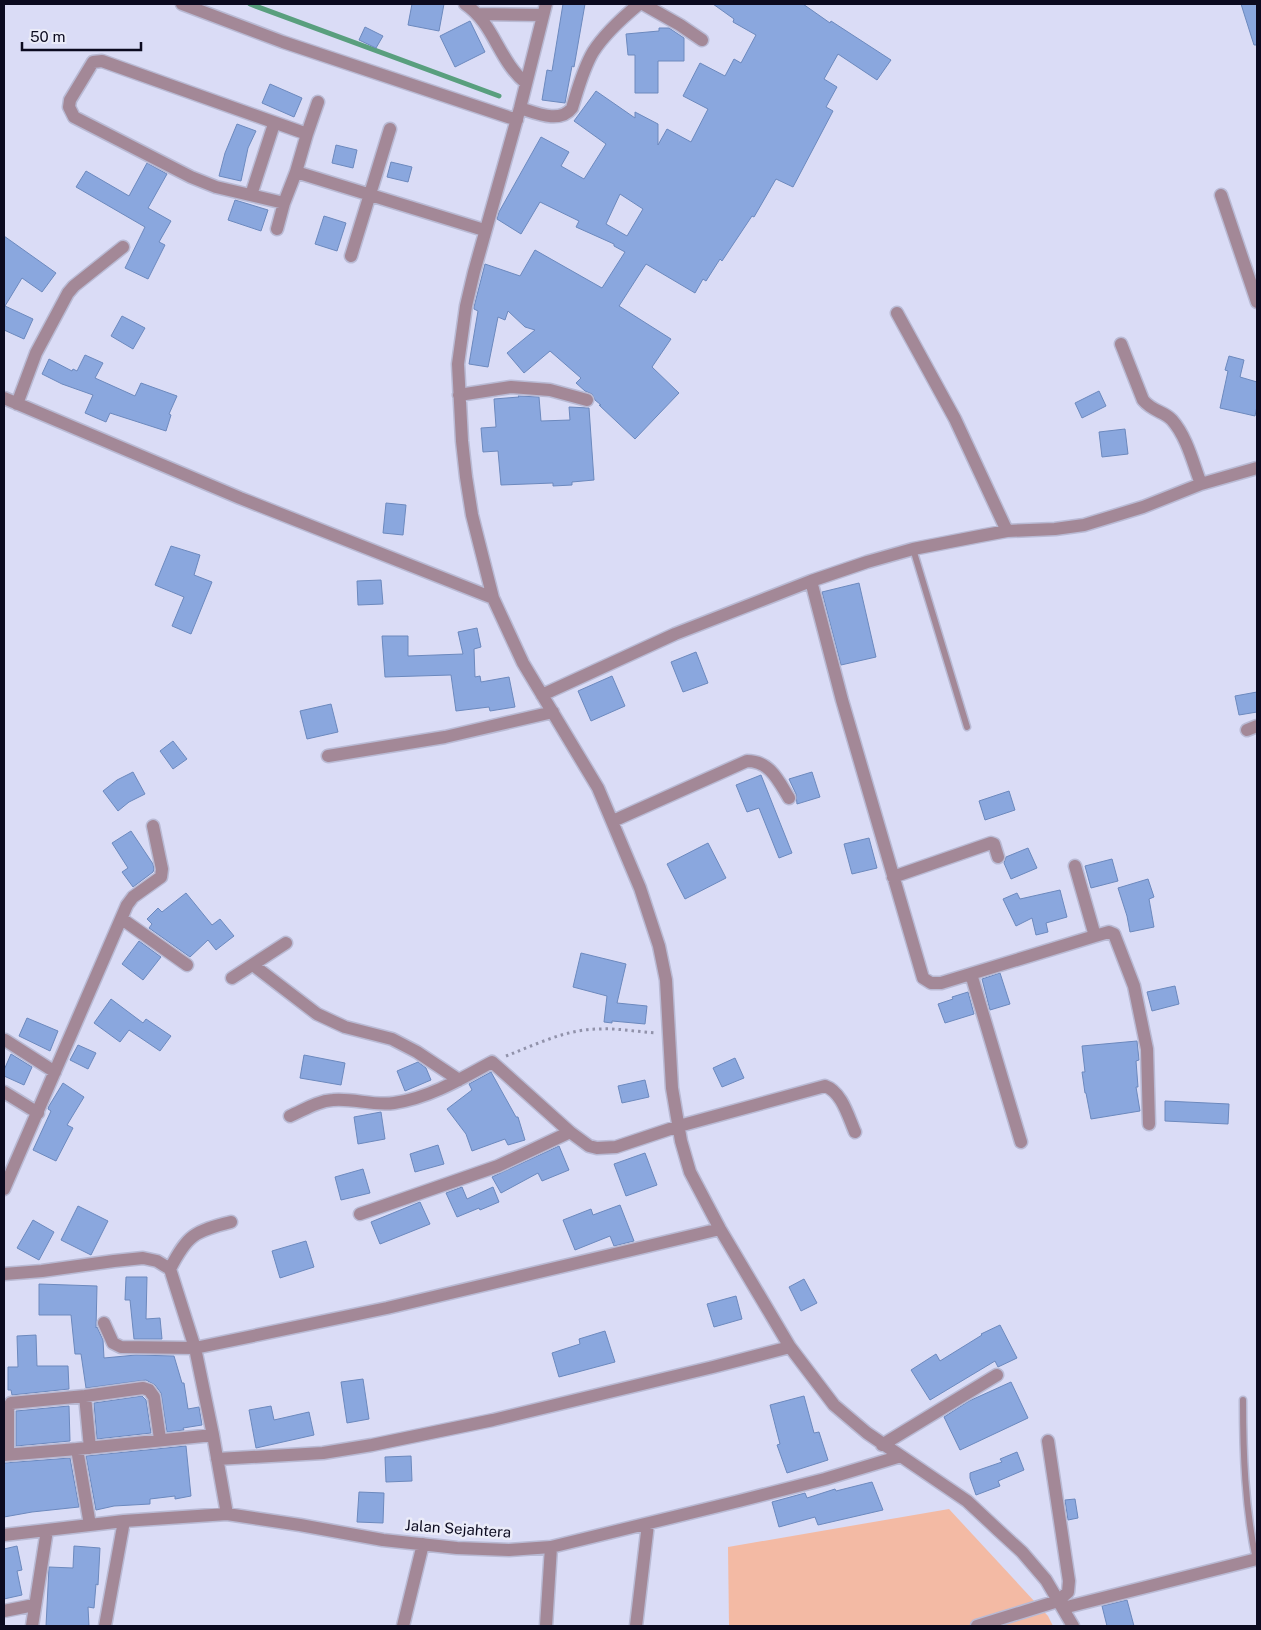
<svg xmlns="http://www.w3.org/2000/svg" width="1261" height="1630" font-family="'Public Sans',sans-serif">
<style>
.green{fill:#f3baa4}
.lines{fill:none;stroke-linecap:round;stroke-linejoin:round}
.stream{stroke:#599f7e;stroke-width:5}
.building{fill:#8aa7de;stroke:#6c89be;fill-rule:evenodd}
.service-casing{stroke:#b9bad4;stroke-width:9}
.minor-casing{stroke:#b9bad4;stroke-width:15}
.path{stroke:#9192aa;stroke-width:3;stroke-dasharray:2.5 4;stroke-linecap:butt}
.service{stroke:#a38897;stroke-width:6}
.minor{stroke:#a38897;stroke-width:12}
.labels{text-anchor:middle;stroke-width:5;stroke-linejoin:round;paint-order:stroke}
.street-label{font-size:15px;fill:#0b0a1f;stroke:#eaebf8}
</style>
<rect width="100%" height="100%" fill="#dadcf6"/>
<path class="green" d="M949,1509L1048,1616L1053,1626H729L728,1547Z"/>
<g class="lines">
<path class="stream" d="M250,4L499,96"/>
</g>
<path class="building" d="M412,4H444L439,31L408,25Z
M563,4H585L574,67L572,66L565,103L542,100L547,70L552,71Z
M713,4H803L830,23L831,21L891,60L877,80L838,54L824,79L837,87L826,107L833,111L793,187L776,179L754,217L752,216L722,261L720,259L706,281L703,279L695,293L646,264L619,306L671,339L652,367L679,393L635,439L599,405H601L595,400L592,394L585,391L576,383L581,378L550,351L524,373L507,353L535,330L525,327L508,311L505,320L498,317L488,367L469,364L478,311L474,309V307L485,264L520,276L535,250L602,288L625,252L614,246V244L576,227L579,221L540,202L521,234L497,219L499,212L541,137L569,152L561,166L584,179L606,144L574,121L596,91L635,118V112L658,124V145L667,129L691,142L708,109L683,96L700,63L725,76L734,59L741,63L756,35L733,22L734,19ZM620,194L643,209L627,236L606,224Z
M1241,4H1257V45H1254Z
M470,21L485,52L455,67L440,36Z
M365,27L383,36L376,48L359,40Z
M659,28H669L684,38V61H658V93H635V55H628L626,34L659,31Z
M270,84L302,98L294,117L262,103Z
M237,124L256,131L248,148L241,181L219,176L225,153Z
M336,145L357,150L353,168L332,163Z
M391,162L412,167L408,182L387,177Z
M147,163L167,174L148,208L171,221L159,242L165,245L148,279L125,268L145,227L76,187L86,171L129,196Z
M235,200L268,210L261,231L228,220Z
M324,216L346,223L337,251L315,244Z
M4,236L56,273L42,292L22,278L5,306L33,319L24,339L4,330Z
M122,316L145,328L133,349L111,336Z
M85,355L103,363L95,378L135,396L141,383L177,396L169,414L171,415L166,431L110,413L106,422L85,413L93,395L62,384L42,374L49,359L72,371L73,369L77,371Z
M1229,356L1244,360L1240,377L1257,382V406L1255,416L1220,408L1228,371L1225,370Z
M1099,391L1106,406L1082,418L1075,403Z
M518,396L539,397L541,421L570,420L569,407L589,408L594,480L572,482V485L553,486V483L501,485L498,451L483,452L481,428L496,427L494,399L519,397Z
M1125,429L1128,454L1102,457L1099,432Z
M386,503L406,505L403,535L383,533Z
M171,546L200,555L194,575L212,582L191,634L172,626L184,597L155,585Z
M381,580L383,604L358,605L357,581Z
M859,583L876,657L841,665L822,592Z
M477,628L481,647L474,649L475,677L480,676L481,682L509,677L515,707L490,711L489,707L456,711L451,675L385,677L382,636H408V656L463,654L458,632Z
M696,652L708,683L683,692L671,662Z
M612,676L625,706L591,721L578,691Z
M1257,692V712L1239,715L1235,696Z
M331,704L338,732L307,739L300,711Z
M173,741L187,759L173,769L160,751Z
M133,772L145,794L129,802L118,811L103,791L117,780Z
M812,772L820,797L797,804L796,794L789,779Z
M761,775L792,853L779,858L759,808L747,812L736,785Z
M1009,791L1015,810L985,820L979,801Z
M131,831L153,864L154,869L153,872L133,887L122,872L128,868L112,843Z
M869,838L877,868L852,874L844,844Z
M708,843L726,878L685,899L667,864Z
M1028,848L1037,868L1011,879L1004,863L1006,857Z
M1112,859L1118,881L1091,888L1085,866Z
M1148,879L1154,897L1149,899L1154,927L1130,932L1127,916L1118,888Z
M1060,890L1067,917L1046,923L1048,932L1036,935L1032,918L1016,926L1003,899L1017,893L1020,899Z
M186,893L212,925L220,919L234,936L216,950L208,940L190,957L149,928L152,924L147,919L158,908L162,912Z
M139,941L161,957L143,980L122,964Z
M581,953L626,964L617,1003L647,1006L645,1024L612,1021V1023L604,1022L607,996L573,987Z
M1000,973L1010,1004L990,1010L982,979Z
M1175,986L1179,1004L1152,1011L1147,992Z
M968,992L974,1014L945,1023L938,1004L953,999L952,997Z
M111,999L143,1023L146,1019L171,1036L160,1051L129,1030L120,1042L94,1023Z
M27,1018L58,1031L50,1051L19,1036Z
M1137,1041L1139,1060L1136,1061L1138,1087H1136L1140,1111L1091,1119L1086,1093H1085L1082,1072H1085L1082,1046Z
M78,1045L96,1053L88,1069L70,1060Z
M11,1054L32,1067L24,1085L4,1076V1070Z
M304,1055L345,1063L341,1085L300,1078Z
M735,1058L744,1078L722,1087L713,1068Z
M418,1062L426,1068L431,1080L405,1091L397,1071Z
M491,1072L516,1117H518L525,1140L508,1145L505,1139L472,1151L466,1134L447,1109L472,1090L469,1084Z
M645,1080L649,1097L622,1103L618,1086Z
M63,1083L84,1097L67,1125L73,1128L56,1161L33,1150L51,1111L48,1109L49,1106Z
M1165,1101L1229,1104L1228,1124L1165,1121Z
M381,1112L385,1139L358,1144L354,1117Z
M438,1145L444,1164L415,1172L410,1154Z
M559,1146L569,1170L542,1181L538,1173L501,1193L492,1177Z
M645,1153L657,1185L626,1196L614,1164Z
M363,1169L370,1193L341,1200L335,1177Z
M462,1187L467,1199L493,1187L499,1202L480,1210L479,1208L457,1217L446,1193Z
M420,1202L430,1224L380,1244L371,1222Z
M620,1205L634,1241L614,1246L610,1236L575,1250L563,1220L591,1209L593,1215Z
M78,1206L108,1221L91,1255L61,1240Z
M33,1220L54,1232L39,1260L17,1248Z
M306,1241L314,1267L280,1278L272,1251Z
M126,1277H147L146,1319L160,1318L162,1339H134L130,1300H125Z
M804,1279L817,1303L801,1311L789,1287Z
M39,1284L97,1286L96,1328L97,1327L103,1340L104,1358L136,1355L174,1356L182,1383H184L188,1409L199,1407L202,1425L183,1428L184,1430L167,1432L161,1393L155,1385L146,1380L86,1388L81,1354H75L71,1315H39Z
M736,1296L742,1319L714,1327L707,1304Z
M1000,1325L1017,1358L998,1367L995,1361L930,1400L911,1370L936,1354L940,1361L982,1335L981,1334Z
M605,1331L615,1362L559,1377L552,1353L580,1344L579,1339Z
M36,1335L37,1366H68L69,1389L12,1395L11,1390H8V1367H18L17,1336Z
M363,1379L369,1419L347,1423L341,1382Z
M1011,1382L1028,1418L960,1450L944,1417L969,1401Z
M142,1396L146,1400L151,1433L97,1439L94,1403Z
M804,1396L814,1433L819,1432L828,1460L787,1473L777,1445L780,1444L770,1405Z
M69,1406L70,1441L16,1446V1411Z
M271,1406L274,1420L309,1412L314,1435L256,1448L249,1410Z
M186,1446L191,1496L175,1499V1496L150,1499V1504L114,1506L96,1510L86,1456Z
M1017,1452L1024,1470L998,1481L1000,1486L976,1495L970,1478V1473L1002,1462L1000,1459Z
M411,1456L412,1481L386,1482L385,1457Z
M70,1458L79,1507L32,1512L4,1517V1463Z
M872,1482L883,1510L818,1525L815,1517L779,1527L772,1502L805,1493L807,1498L835,1489L836,1491Z
M359,1492L384,1493L383,1523L357,1522Z
M1075,1499L1078,1518L1068,1520L1065,1500Z
M17,1546L22,1570L17,1571L22,1595L4,1599V1549Z
M74,1546L100,1548L98,1585L96,1584L94,1608L88,1607L89,1626H46L49,1567L73,1568Z
M1127,1600L1134,1626H1107L1102,1606Z"/>
<g class="lines">
<g class="service-casing">
<path id="service" d="M913,549L967,727
M1243,1400C1243,1454 1245,1507 1256,1560"/>
</g>
<g class="minor-casing">
<path id="minor" d="M182,4L283,42L517,120
M465,4C494,23 499,62 526,83
M546,4L520,108L474,272L466,306L458,364L462,441L466,477L472,515L493,598L523,663L598,788L640,888L659,946L666,980L672,1088L681,1141L690,1172L720,1229L790,1347L834,1405L867,1433L967,1501L998,1530L1022,1552L1046,1580L1073,1626
M643,4L680,25L702,40
M478,14L543,15
M520,108C536,113 560,124 572,108C578,89 583,69 593,52C605,33 622,18 639,4
M307,134L318,102
M296,172L307,134L102,61L93,62L70,100L69,107L74,117L191,177L216,187L284,203L296,172L484,230
M251,195L274,124
M1221,195L1257,302
M277,229L284,203
M351,256L390,129
M897,313L955,419L1007,531
M1121,344L1143,400C1153,412 1164,411 1172,420C1187,437 1193,463 1201,484
M459,395L511,387L550,390L587,400
M4,398L240,498L493,598
M17,404L36,353L68,293L74,286L123,247
M811,581L842,700L923,978L931,983H941L1095,936L1109,932L1114,934L1134,986L1147,1049L1149,1124
M542,695L675,634L811,581L867,562L913,549L980,536L1007,531L1055,529L1084,525L1143,507L1201,484L1257,468
M1247,730L1257,726
M328,756L445,737L553,712
M613,821L747,761C770,761 778,780 789,798
M1075,866L1095,936
M893,877L991,843L994,844L998,857
M122,919L187,965
M253,965L317,1014L345,1027L392,1039L417,1052L459,1080
M971,974L1021,1142
M232,978L286,943
M5,1040L55,1072
M4,1092L38,1113
M290,1116C304,1110 317,1101 333,1100C353,1098 373,1106 394,1103C429,1098 461,1079 492,1062L570,1132L589,1146L597,1148L616,1147L679,1126L825,1086C842,1092 848,1116 855,1132
M4,1189L127,905L133,897L161,877L162,869L153,826
M360,1214L498,1166L570,1132
M170,1269C187,1235 195,1231 231,1222
M4,1274L42,1271L114,1261L143,1258L157,1261L170,1269L195,1348L213,1435L227,1514
M104,1323L113,1343L121,1347L195,1348L387,1308L720,1229
M85,1396L90,1448
M882,1445L997,1375
M77,1449L90,1525
M4,1455L77,1449L213,1435
M8,1455V1409L11,1403L85,1396L143,1388L149,1390L154,1397L160,1439
M217,1459L323,1453L372,1445L493,1420L713,1367L790,1347
M4,1535L124,1521L227,1514L300,1525L383,1540L457,1548L509,1550L551,1547L739,1501L825,1479L901,1456
M1063,1608L1257,1559
M4,1611L34,1605
M32,1626L47,1530
M105,1626L124,1521
M403,1626L423,1544
M546,1626L551,1547
M636,1626L648,1524
M977,1626L1058,1601L1068,1592L1069,1581L1048,1441"/>
</g>
<path class="path" d="M506,1056C535,1045 566,1029 599,1029C618,1028 638,1032 657,1033"/>
<use href="#service" class="service"/>
<use href="#minor" class="minor"/>
</g>
<g class="labels">
<g class="street-label">
<text transform="translate(458 1529) rotate(4)" y="5">Jalan Sejahtera</text>
</g>
</g>
<rect width="1261" height="1630" fill="none" stroke="#0b0a1f" stroke-width="10"/>
<path d="M22 42v8h119v-8" fill="none" stroke="#0b0a1f" stroke-width="2.5"/>
<text x="30" y="42" font-size="15" fill="#0b0a1f" stroke="#eaebf8" stroke-width="4" paint-order="stroke">50 m</text>
</svg>
